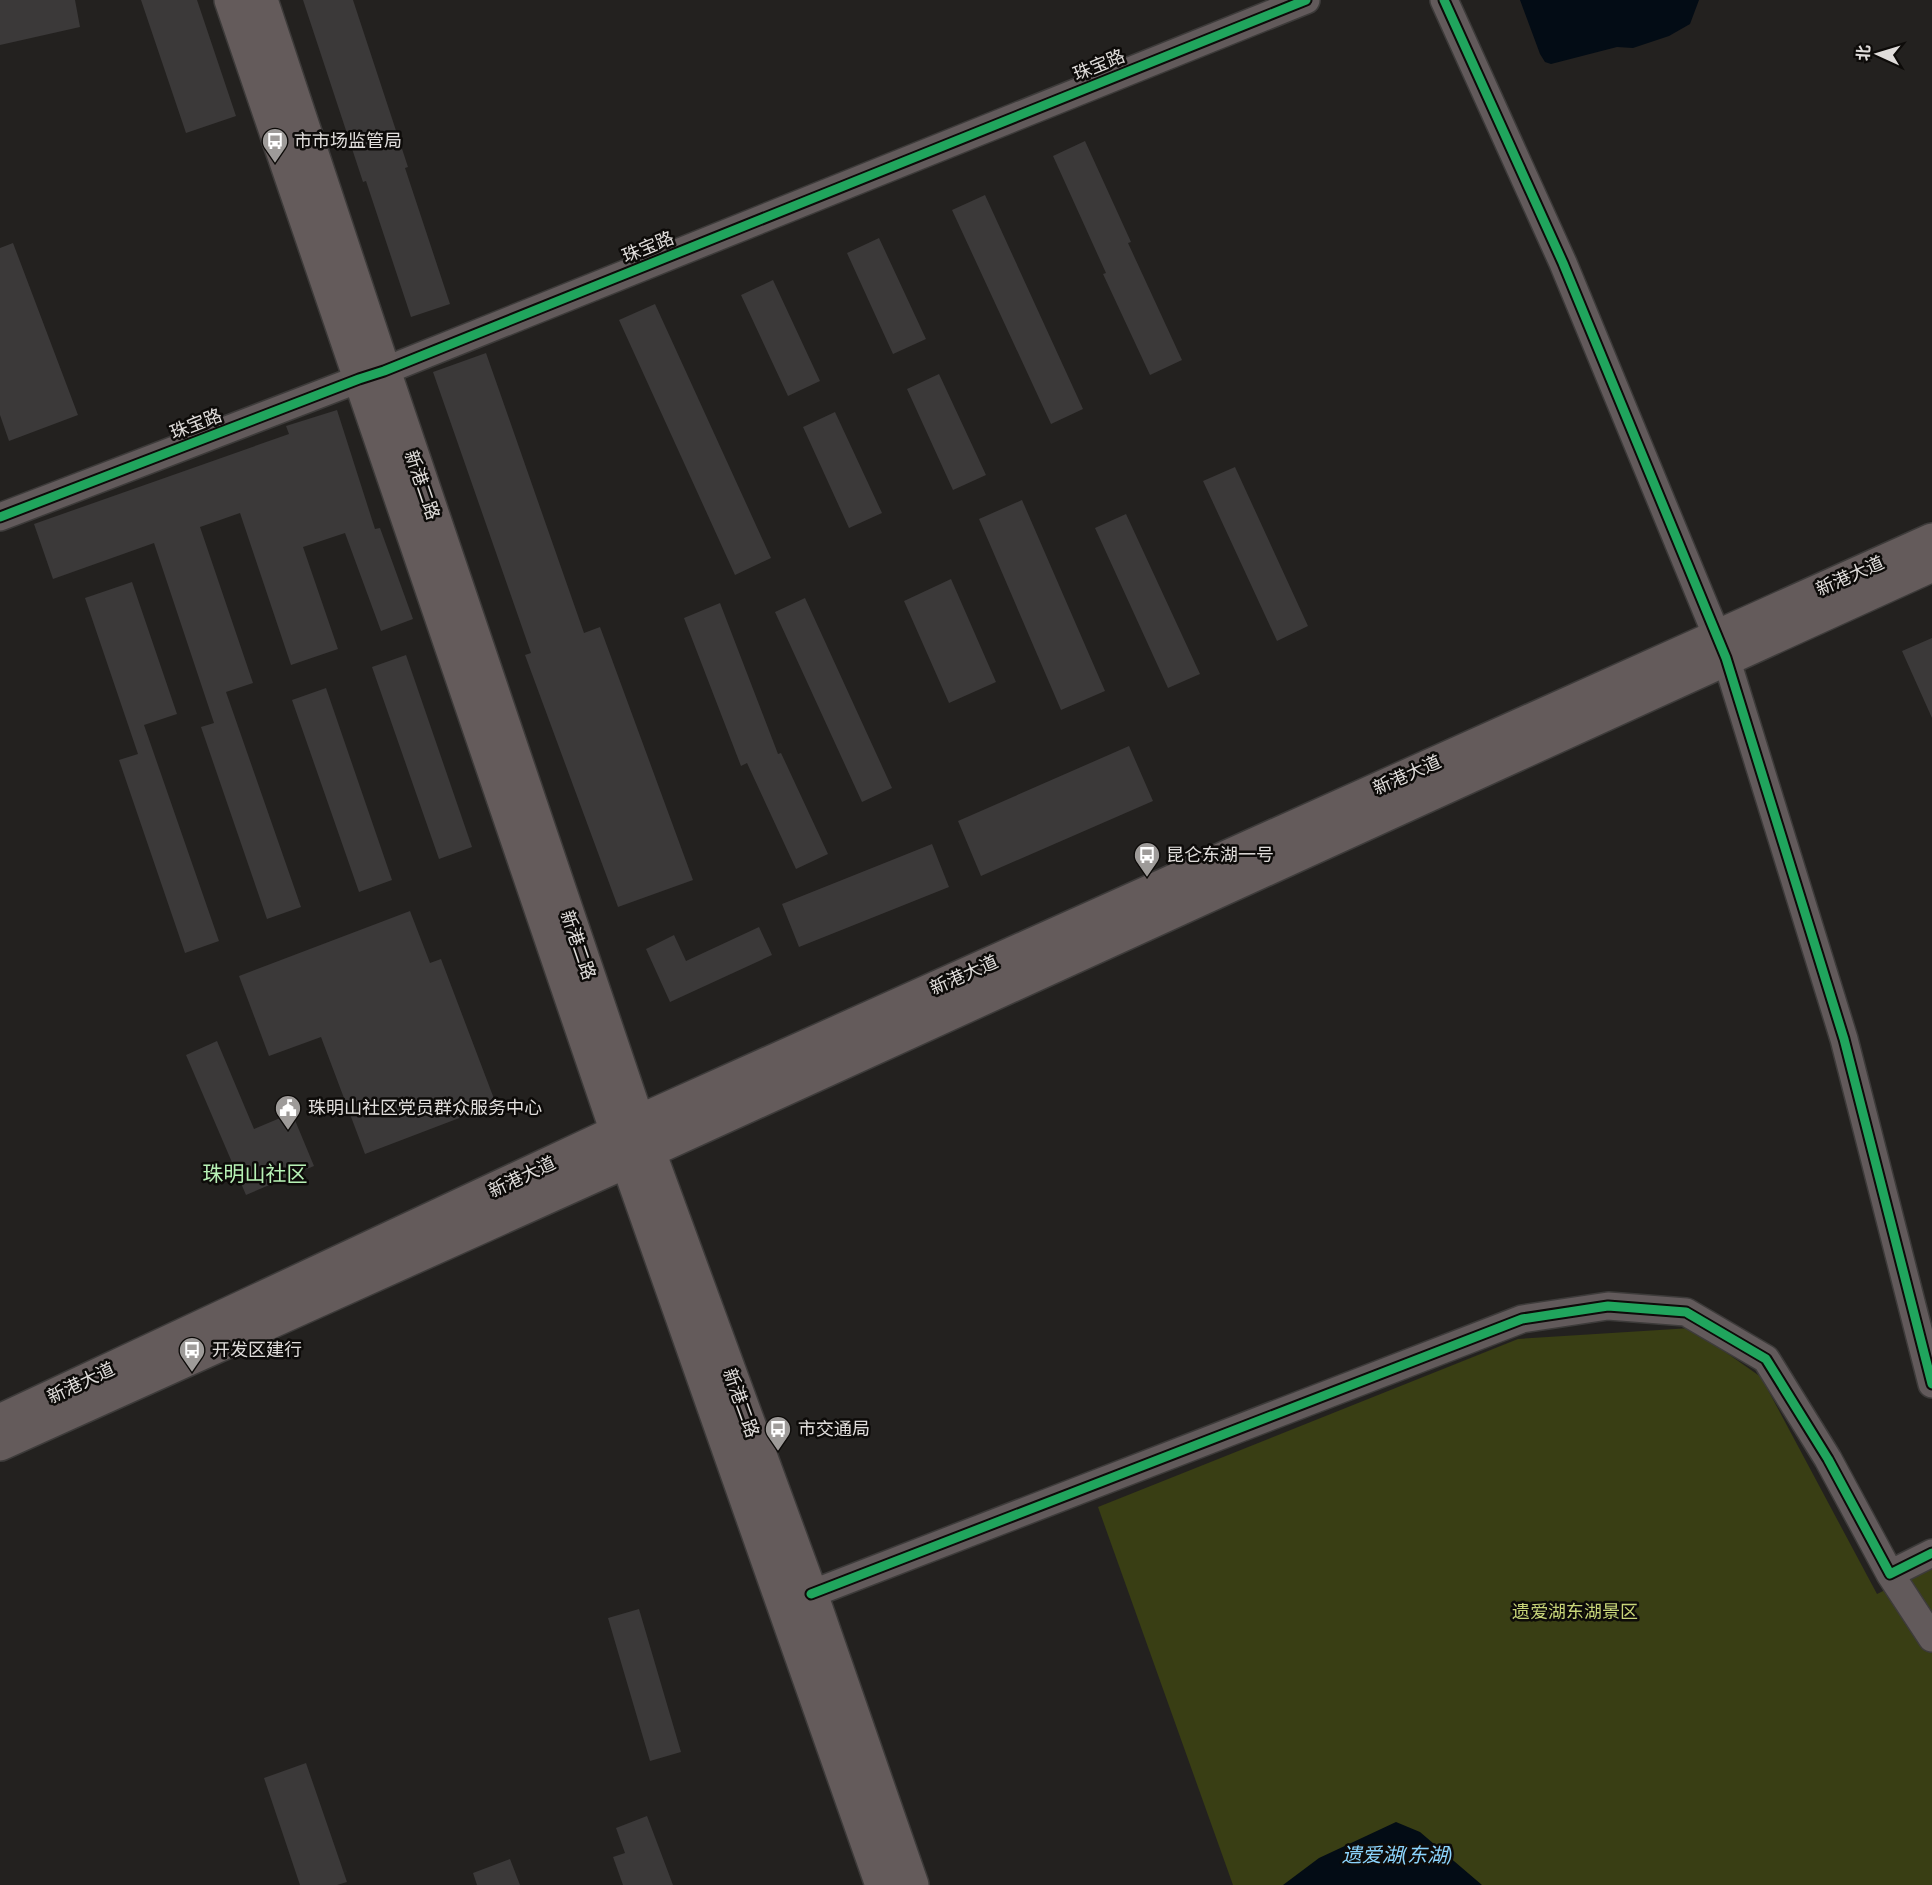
<svg xmlns="http://www.w3.org/2000/svg" width="1932" height="1885" font-family="Lato,'Noto Sans SC',sans-serif">
<style>
.green{fill:#393e14}
.water{fill:#030c15}
.building{fill:#3b3939}
.lines{fill:none;stroke-linecap:round;stroke-linejoin:round}
.minor-casing{stroke:#3d3b3a;stroke-width:30}
.major-casing{stroke:#3d3b3a;stroke-width:36}
.minor{stroke:#625a5b;stroke-width:27}
.major{stroke:#645b5b;stroke-width:33}
.cycleway-casing{stroke:#0d0b09;stroke-width:13}
.cycleway{stroke:#20a55d;stroke-width:9}
.labels{text-anchor:middle;stroke-width:5;stroke-linejoin:round;paint-order:stroke}
.street-label{font-size:18px;fill:#e0dddb;stroke:#0d0b09}
.poi-label{font-size:18px;fill:#e0dddb;stroke:#0d0b09;text-anchor:start}
.park-label{font-size:18px;fill:#c8d579;stroke:#0d0b09}
.water-label{font-size:20px;font-style:italic;fill:#8bd4fd;stroke:#0d0b09}
.quarter-label{font-size:21px;fill:#b7f1b5;stroke:#0d0b09}
</style>
<rect width="100%" height="100%" fill="#23211f"/>
<path class="green" d="M1691,1328L1761,1377L1877,1594L1932,1567V1885H1233L1098,1507L1518,1339Z"/>
<path class="water" d="M1520,0H1699L1690,24L1669,36L1633,48L1617,47L1551,64L1545,62L1540,54Z
M1396,1822L1420,1832L1482,1885H1283L1319,1858Z"/>
<path class="building" d="M0,0H75L80,27L0,45Z
M141,0H197L236,116L186,133Z
M303,0H353L408,167L405,168L450,304L411,317L366,181L363,182Z
M1085,141L1131,242L1128,243L1182,360L1150,375L1103,274L1106,273L1053,156Z
M985,195L1083,409L1051,424L952,210Z
M879,238L926,339L893,354L847,253Z
M13,243L78,415L9,441L0,415V248Z
M773,280L820,381L788,396L741,295Z
M655,304L771,558L735,575L619,320Z
M486,353L584,633L600,627L693,880L618,907L525,655L531,653L433,372Z
M939,374L986,475L953,490L907,389Z
M337,410L375,529L380,528L413,619L381,631L345,533L303,547L338,649L291,665L240,513L200,527L253,683L226,692L301,907L267,919L201,727L214,723L154,543L53,579L34,524L289,434L286,426Z
M835,412L882,513L849,528L803,427Z
M1235,467L1308,626L1277,641L1203,481Z
M1022,500L1105,691L1061,710L979,519Z
M1126,514L1200,674L1168,688L1095,528Z
M951,579L996,682L949,703L904,601Z
M132,582L177,714L144,725L219,941L185,953L119,760L138,754L85,598Z
M805,598L892,788L862,802L775,612Z
M720,603L778,754L781,753L828,854L796,869L747,763L741,766L684,618Z
M1932,638V718L1902,651Z
M406,655L472,847L439,859L372,667Z
M326,688L392,880L359,892L292,700Z
M1129,746L1153,801L981,876L958,821Z
M932,844L949,887L799,947L782,904Z
M410,911L430,963L441,959L496,1104L365,1154L321,1037L269,1056L239,976Z
M759,927L772,955L670,1002L646,949L674,935L686,961Z
M217,1041L254,1129L292,1113L314,1166L246,1195L186,1055Z
M639,1609L681,1752L650,1761L608,1618Z
M306,1763L347,1882L337,1885H300L264,1778Z
M647,1816L673,1885H623L613,1857L625,1853L616,1828Z
M510,1859L520,1885H477L473,1873Z"/>
<g class="lines">
<g class="minor-casing">
<path id="minor" d="M1444,0L1563,263L1726,658L1844,1039L1932,1384
M0,517L359,379L384,371L1306,0
M1890,1574L1932,1553
M811,1594L1522,1319L1608,1306L1686,1312L1766,1359L1828,1459L1890,1574L1932,1638"/>
</g>
<g class="major-casing">
<path id="major" d="M231,0L617,1132L882,1885
M261,0L384,371L638,1122L811,1594L912,1885
M0,1421L638,1122L1932,540
M0,1444L627,1161L1932,565"/>
</g>
<use href="#minor" class="minor"/>
<use href="#major" class="major"/>
<g class="cycleway-casing">
<path id="cycleway" d="M1444,0L1563,263L1726,658L1844,1039L1932,1384
M0,517L359,379L384,371L1306,0
M811,1594L1522,1319L1608,1306L1686,1312L1766,1359L1828,1459L1890,1574L1932,1553"/>
</g>
<use href="#cycleway" class="cycleway"/>
</g>
<defs>
<g id="bus-pin" transform="scale(1.35)"><path d="M0 17L-7.5 6A9.5 9.5 0 1 1 7.5 6Z" fill="#9e9b99" stroke="#0d0b09"/><path d="M-5-6H5V4H4V6H2V4H-2V6H-4V4H-5ZM-3.5-4V0h7V-4ZM-3.5 1.2v1.5H-2V1.2ZM2 1.2v1.5H3.5V1.2Z" fill="#fff"/></g>
<g id="civic-pin" transform="scale(1.35)"><path d="M0 17L-7.5 6A9.5 9.5 0 1 1 7.5 6Z" fill="#9e9b99" stroke="#0d0b09"/><path d="M-.6-6.5H3V-4.5H.6V-3L4-1V1h2V6H-6V1h2V-1L-.6-3ZM-1.2 2.5V6h2.4V2.5Z" fill="#fff"/></g>
</defs>
<g fill-rule="evenodd">
<use href="#bus-pin" x="275" y="141"/>
<use href="#bus-pin" x="1147" y="855"/>
<use href="#civic-pin" x="288" y="1108"/>
<use href="#bus-pin" x="192" y="1350"/>
<use href="#bus-pin" x="778" y="1429"/>
</g>
<g class="labels">
<g class="street-label">
<text transform="translate(1099 65) rotate(-22)" y="6">珠宝路</text>
<text transform="translate(648 247) rotate(-22)" y="6">珠宝路</text>
<text transform="translate(196 424) rotate(-21)" y="6">珠宝路</text>
<text transform="translate(422 485) rotate(71)" y="6">新港二路</text>
<text transform="translate(1850 576) rotate(-24)" y="6">新港大道</text>
<text transform="translate(1407 775) rotate(-24)" y="6">新港大道</text>
<text transform="translate(578 945) rotate(71)" y="6">新港二路</text>
<text transform="translate(964 975) rotate(-24)" y="6">新港大道</text>
<text transform="translate(522 1177) rotate(-25)" y="6">新港大道</text>
<text transform="translate(81 1383) rotate(-25)" y="6">新港大道</text>
<text transform="translate(741 1403) rotate(70)" y="6">新港二路</text>
</g>
<g class="poi-label">
<text x="294" y="147">市市场监管局</text>
<text x="1166" y="861">昆仑东湖一号</text>
<text x="308" y="1114">珠明山社区党员群众服务中心</text>
<text x="212" y="1356">开发区建行</text>
<text x="798" y="1435">市交通局</text>
</g>
<g class="park-label">
<text x="1575" y="1618">遗爱湖东湖景区</text>
</g>
<g class="water-label">
<text x="1397" y="1862">遗爱湖(东湖)</text>
</g>
<g class="quarter-label">
<text x="255" y="1181">珠明山社区</text>
</g>
</g>
<g transform="translate(1878 54) rotate(274)" stroke="#0d0b09" stroke-width="4.5" paint-order="stroke">
<path d="M0-4.5L10 22L0 15L-10 22Z" fill="#e0dddb"/>
<text y="-9" font-size="16" font-weight="bold" text-anchor="middle" fill="#e0dddb">北</text>
</g>
</svg>
